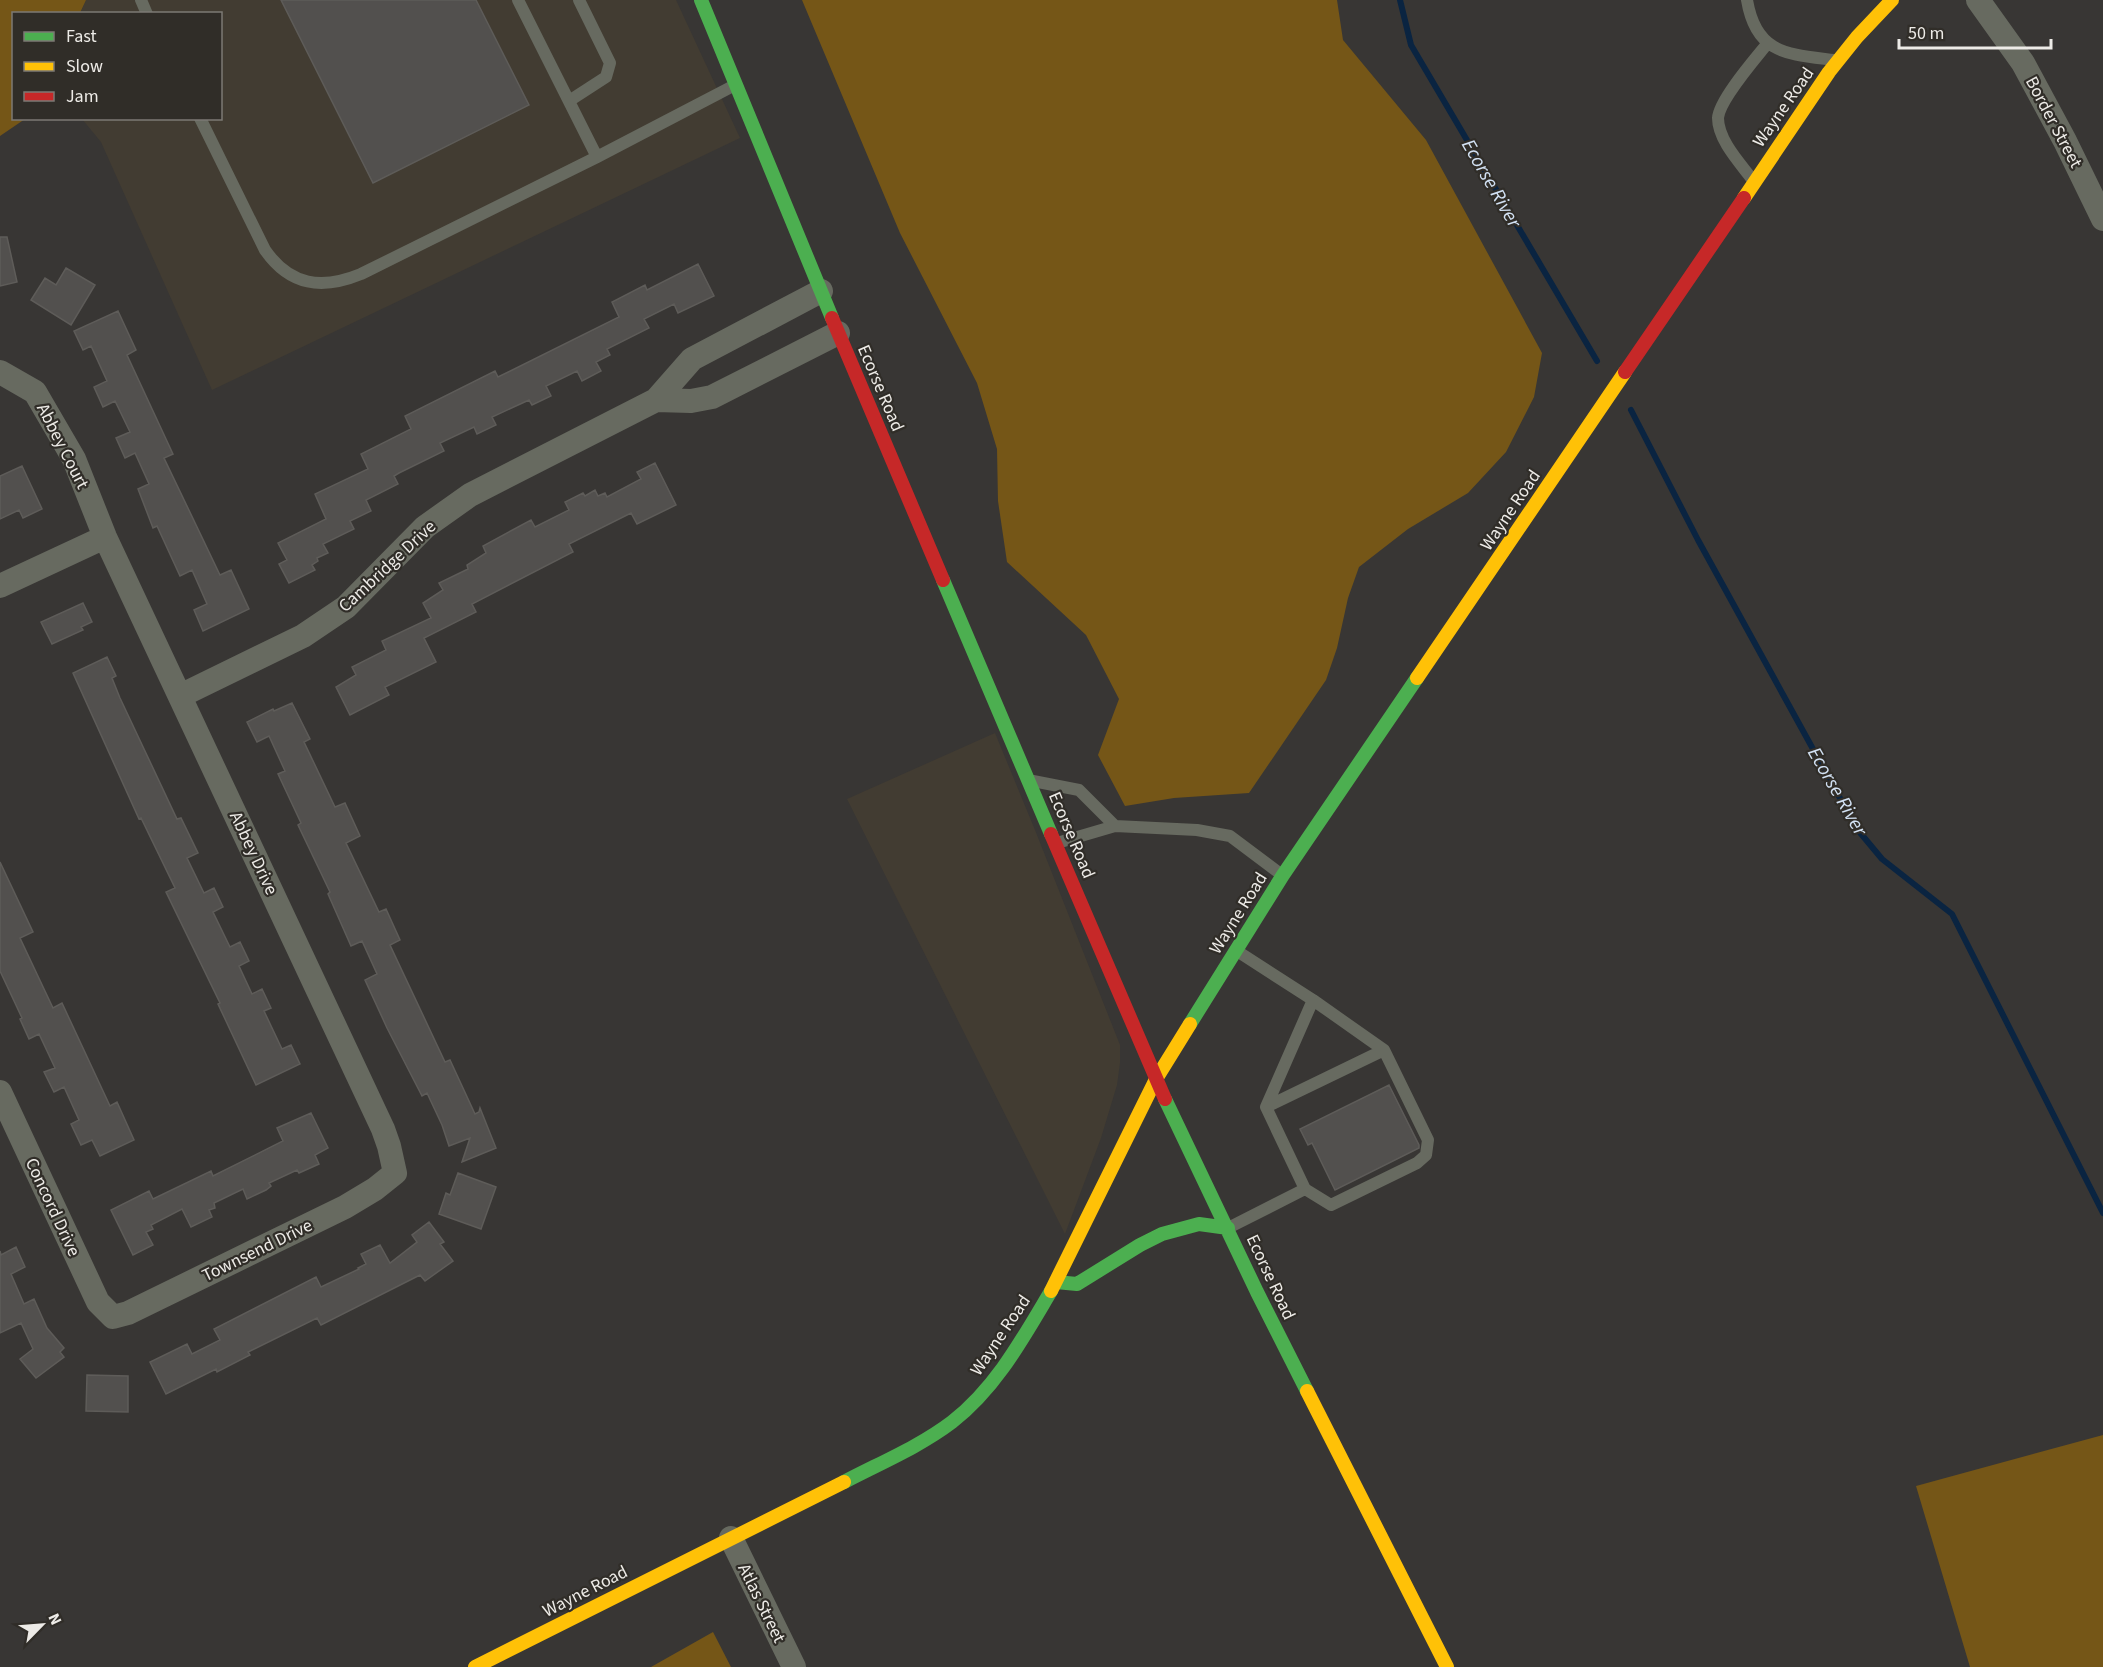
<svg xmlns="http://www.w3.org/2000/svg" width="2103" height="1667" font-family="'Source Sans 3',sans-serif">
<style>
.built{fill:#423c32}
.green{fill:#755617}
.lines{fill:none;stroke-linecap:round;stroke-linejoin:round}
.stream{stroke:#0a2441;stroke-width:6}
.building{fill:#52504e;stroke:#5e5c59;stroke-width:1.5}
.lane{stroke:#676a60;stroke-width:12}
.street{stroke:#676a60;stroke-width:24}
.fast{stroke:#4caf50;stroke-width:14}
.slow{stroke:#ffc107;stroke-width:14}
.jam{stroke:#c62828;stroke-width:14}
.labels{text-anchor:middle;stroke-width:4.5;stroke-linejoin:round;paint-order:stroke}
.street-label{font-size:18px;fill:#edebe7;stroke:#302d28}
.water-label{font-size:20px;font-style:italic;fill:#d2e1f3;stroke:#302d28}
</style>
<rect width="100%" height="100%" fill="#383634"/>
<path class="built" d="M86,0H676L740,138L212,390L101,142L82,119L220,118V14H80Z
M995,733L1035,830L1120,1045V1063L1117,1085L1101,1138L1065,1234L847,799Z"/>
<path class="green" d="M0,0H86L80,13L14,14V118L25,119L0,136Z
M802,0H1337L1343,40L1426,140L1542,353L1534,397L1506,452L1468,493L1408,529L1359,567L1348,598L1337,648L1326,680L1249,793L1174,798L1125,806L1098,755L1119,699L1086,635L1007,562L998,501L997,449L977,383L900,233Z
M2103,1435V1667H1970L1916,1486Z
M713,1632L731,1667H651Z"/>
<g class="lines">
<path class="stream" d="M1400,0L1411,45L1597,361
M1631,410L1698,540L1857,829L1882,859L1952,914L2103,1213"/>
</g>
<path class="building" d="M281,0H476L529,105L373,183Z
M0,237H7L17,282L0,286Z
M698,264L714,296L678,313L674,304L644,319L649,328L607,349L610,355L596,362L601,371L582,381L577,371L546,386L551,396L532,405L529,400L492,417L496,425L477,434L474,427L440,443L444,451L399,473L394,476L398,484L366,500L371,511L350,521L354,529L323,544L328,553L317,558L318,561L312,565L315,570L289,583L279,564L287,560L278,543L326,519L315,494L368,469L361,454L411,429L405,416L495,371L498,377L619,317L612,302L645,285L647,290Z
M66,268L95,285L71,325L31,300L45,278L56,285Z
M118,311L136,350L127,355L173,454L164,458L220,575L231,570L249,609L203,631L194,610L207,604L192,570L180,576L157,526L153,528L138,489L149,484L135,453L125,458L116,438L130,432L115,401L103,407L94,387L107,381L91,346L83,350L74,331Z
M655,463L676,505L637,524L631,513L569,544L573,552L472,604L476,612L424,638L436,662L385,687L389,695L350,715L336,687L356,675L352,667L386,650L382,641L431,618L423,603L443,590L439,583L468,569L467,565L486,553L483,546L531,520L535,527L569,510L565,502L583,493L585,496L595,490L598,496L605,493L607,497L641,479L637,472Z
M22,466L42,509L23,518L19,510L0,519V476Z
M83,603L92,622L81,627L83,630L52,644L41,622Z
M107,657L116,676L112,678L120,698L177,819L181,818L198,853L187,858L204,893L214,888L223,907L213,912L230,947L240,942L249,961L239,966L252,994L262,989L271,1008L264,1011L282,1049L291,1045L300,1064L256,1085L218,1004L220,1003L166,892L175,888L141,818L139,819L73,673Z
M292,703L310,739L304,742L335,807L345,803L360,836L346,843L379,912L386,909L400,940L390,945L445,1062L450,1060L475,1114L479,1112L480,1108L496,1148L462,1162L470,1138L449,1146L442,1125L427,1093L422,1096L387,1028L365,980L377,974L362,941L351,946L328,894L330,892L298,825L301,823L278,774L285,771L269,736L257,742L247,722L273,709L274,711Z
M0,862L33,932L20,938L53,1008L62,1003L110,1106L117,1102L134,1140L100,1156L92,1140L81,1145L71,1124L79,1120L64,1087L54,1092L44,1072L55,1068L39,1034L29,1039L20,1019L22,1018L0,971Z
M1389,1085L1419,1145V1148L1335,1190L1312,1143L1308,1145L1300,1129Z
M311,1113L328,1148L315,1155L319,1164L299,1173L297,1170L269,1183L271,1186L266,1190L247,1199L243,1189L214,1203L215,1208L209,1210L212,1217L191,1227L182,1209L151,1225L153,1229L146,1232L153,1245L133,1255L111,1210L149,1191L153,1199L211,1171L213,1176L283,1141L277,1128Z
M458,1173L496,1187L481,1229L439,1214L446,1193L450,1195Z
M429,1222L444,1242L440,1244L453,1261L425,1281L420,1275L321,1325L317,1318L248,1352L250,1355L217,1372L216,1369L166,1394L150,1362L187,1344L192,1354L220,1340L214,1329L316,1277L321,1287L359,1269L358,1268L366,1264L361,1254L380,1245L390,1263L417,1242L412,1235Z
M16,1247L25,1267L11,1274L24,1304L34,1299L47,1328L64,1348L60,1352L64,1357L36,1378L20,1359L33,1349L21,1323L0,1333V1251L1,1255Z
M87,1375L128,1376V1412L86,1411Z"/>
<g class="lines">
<path class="lane" d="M141,0L147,14
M518,0L597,157
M1747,0C1756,54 1787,54 1834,60
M569,101L606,77L610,63L579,0
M200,118L265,250C290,286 322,290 361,274L597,157L735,85
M1752,179C1740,163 1718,140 1718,118C1719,100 1755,59 1767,44
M1033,781L1079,790L1115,826
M1057,843L1115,826L1197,830L1230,836L1282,875
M1266,1107L1384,1050
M1305,1189L1331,1205L1417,1163L1426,1155L1428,1140L1384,1050L1313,1000
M1230,1227L1305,1189L1266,1107L1313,1000L1237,951"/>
<path class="street" d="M1978,0L2023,63L2065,141L2103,219
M0,372L35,392L74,459L105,537L383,1129L389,1146L395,1173L375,1189L345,1207L128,1313L113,1317L98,1302L0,1092
M656,400L691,401L712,397L838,333
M0,586L105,537
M180,696L303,636L346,607L425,527L470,495L656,400L692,359L821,291
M731,1538L794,1667"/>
<path class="fast" d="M701,0L832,318
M943,580L1051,834
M1190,1024L1283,875L1417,678
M1165,1099L1257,1292L1307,1391
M1056,1282L1077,1284L1140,1245L1162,1234L1199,1224L1228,1228
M844,1482C880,1463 919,1447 952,1422C996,1388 1023,1338 1051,1291"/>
<path class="slow" d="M1744,198L1829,72L1857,37L1892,0
M1417,678L1625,372
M1051,1291L1156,1079L1190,1024
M1307,1391L1447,1667
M475,1667L844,1482"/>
<path class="jam" d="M832,318L943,580
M1625,372L1744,198
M1051,834L1165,1099"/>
</g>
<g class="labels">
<g class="street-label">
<text transform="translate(1783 107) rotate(-55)" y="6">Wayne Road</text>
<text transform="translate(2054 122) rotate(62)" y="6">Border Street</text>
<text transform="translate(881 388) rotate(67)" y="6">Ecorse Road</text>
<text transform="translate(63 446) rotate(63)" y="6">Abbey Court</text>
<text transform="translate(1510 510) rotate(-56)" y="6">Wayne Road</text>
<text transform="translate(387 566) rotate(-43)" y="6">Cambridge Drive</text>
<text transform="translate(1072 835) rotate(67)" y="6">Ecorse Road</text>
<text transform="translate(254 853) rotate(65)" y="6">Abbey Drive</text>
<text transform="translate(1238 913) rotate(-58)" y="6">Wayne Road</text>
<text transform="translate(53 1207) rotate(65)" y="6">Concord Drive</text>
<text transform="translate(257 1250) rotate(-26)" y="6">Townsend Drive</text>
<text transform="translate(1271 1277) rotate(65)" y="6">Ecorse Road</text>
<text transform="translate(1000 1335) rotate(-56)" y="6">Wayne Road</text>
<text transform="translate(585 1591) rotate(-27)" y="6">Wayne Road</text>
<text transform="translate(762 1603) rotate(64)" y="6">Atlas Street</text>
</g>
<g class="water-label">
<text transform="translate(1492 183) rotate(60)" y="7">Ecorse River</text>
<text transform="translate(1838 791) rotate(60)" y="7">Ecorse River</text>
</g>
</g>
<rect x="12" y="12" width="210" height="108" fill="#302d28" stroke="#7c7974" stroke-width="1.5"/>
<rect x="24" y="32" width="30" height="9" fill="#4caf50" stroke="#7c7974" stroke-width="1.5"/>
<text x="66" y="42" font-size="18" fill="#edebe7">Fast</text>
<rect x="24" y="62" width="30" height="9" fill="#ffc107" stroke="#7c7974" stroke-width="1.5"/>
<text x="66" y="72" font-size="18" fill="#edebe7">Slow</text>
<rect x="24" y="92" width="30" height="9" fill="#c62828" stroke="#7c7974" stroke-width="1.5"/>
<text x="66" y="102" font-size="18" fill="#edebe7">Jam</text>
<g transform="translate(42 1625) rotate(65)" stroke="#302d28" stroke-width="4.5" paint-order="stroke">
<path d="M0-4.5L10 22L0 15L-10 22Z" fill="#edebe7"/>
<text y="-9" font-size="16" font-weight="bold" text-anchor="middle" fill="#edebe7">N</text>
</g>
<path d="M1899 39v9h152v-9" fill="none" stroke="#edebe7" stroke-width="3"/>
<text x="1908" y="39" font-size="18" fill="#edebe7" stroke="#302d28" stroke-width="4.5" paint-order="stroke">50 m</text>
</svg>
